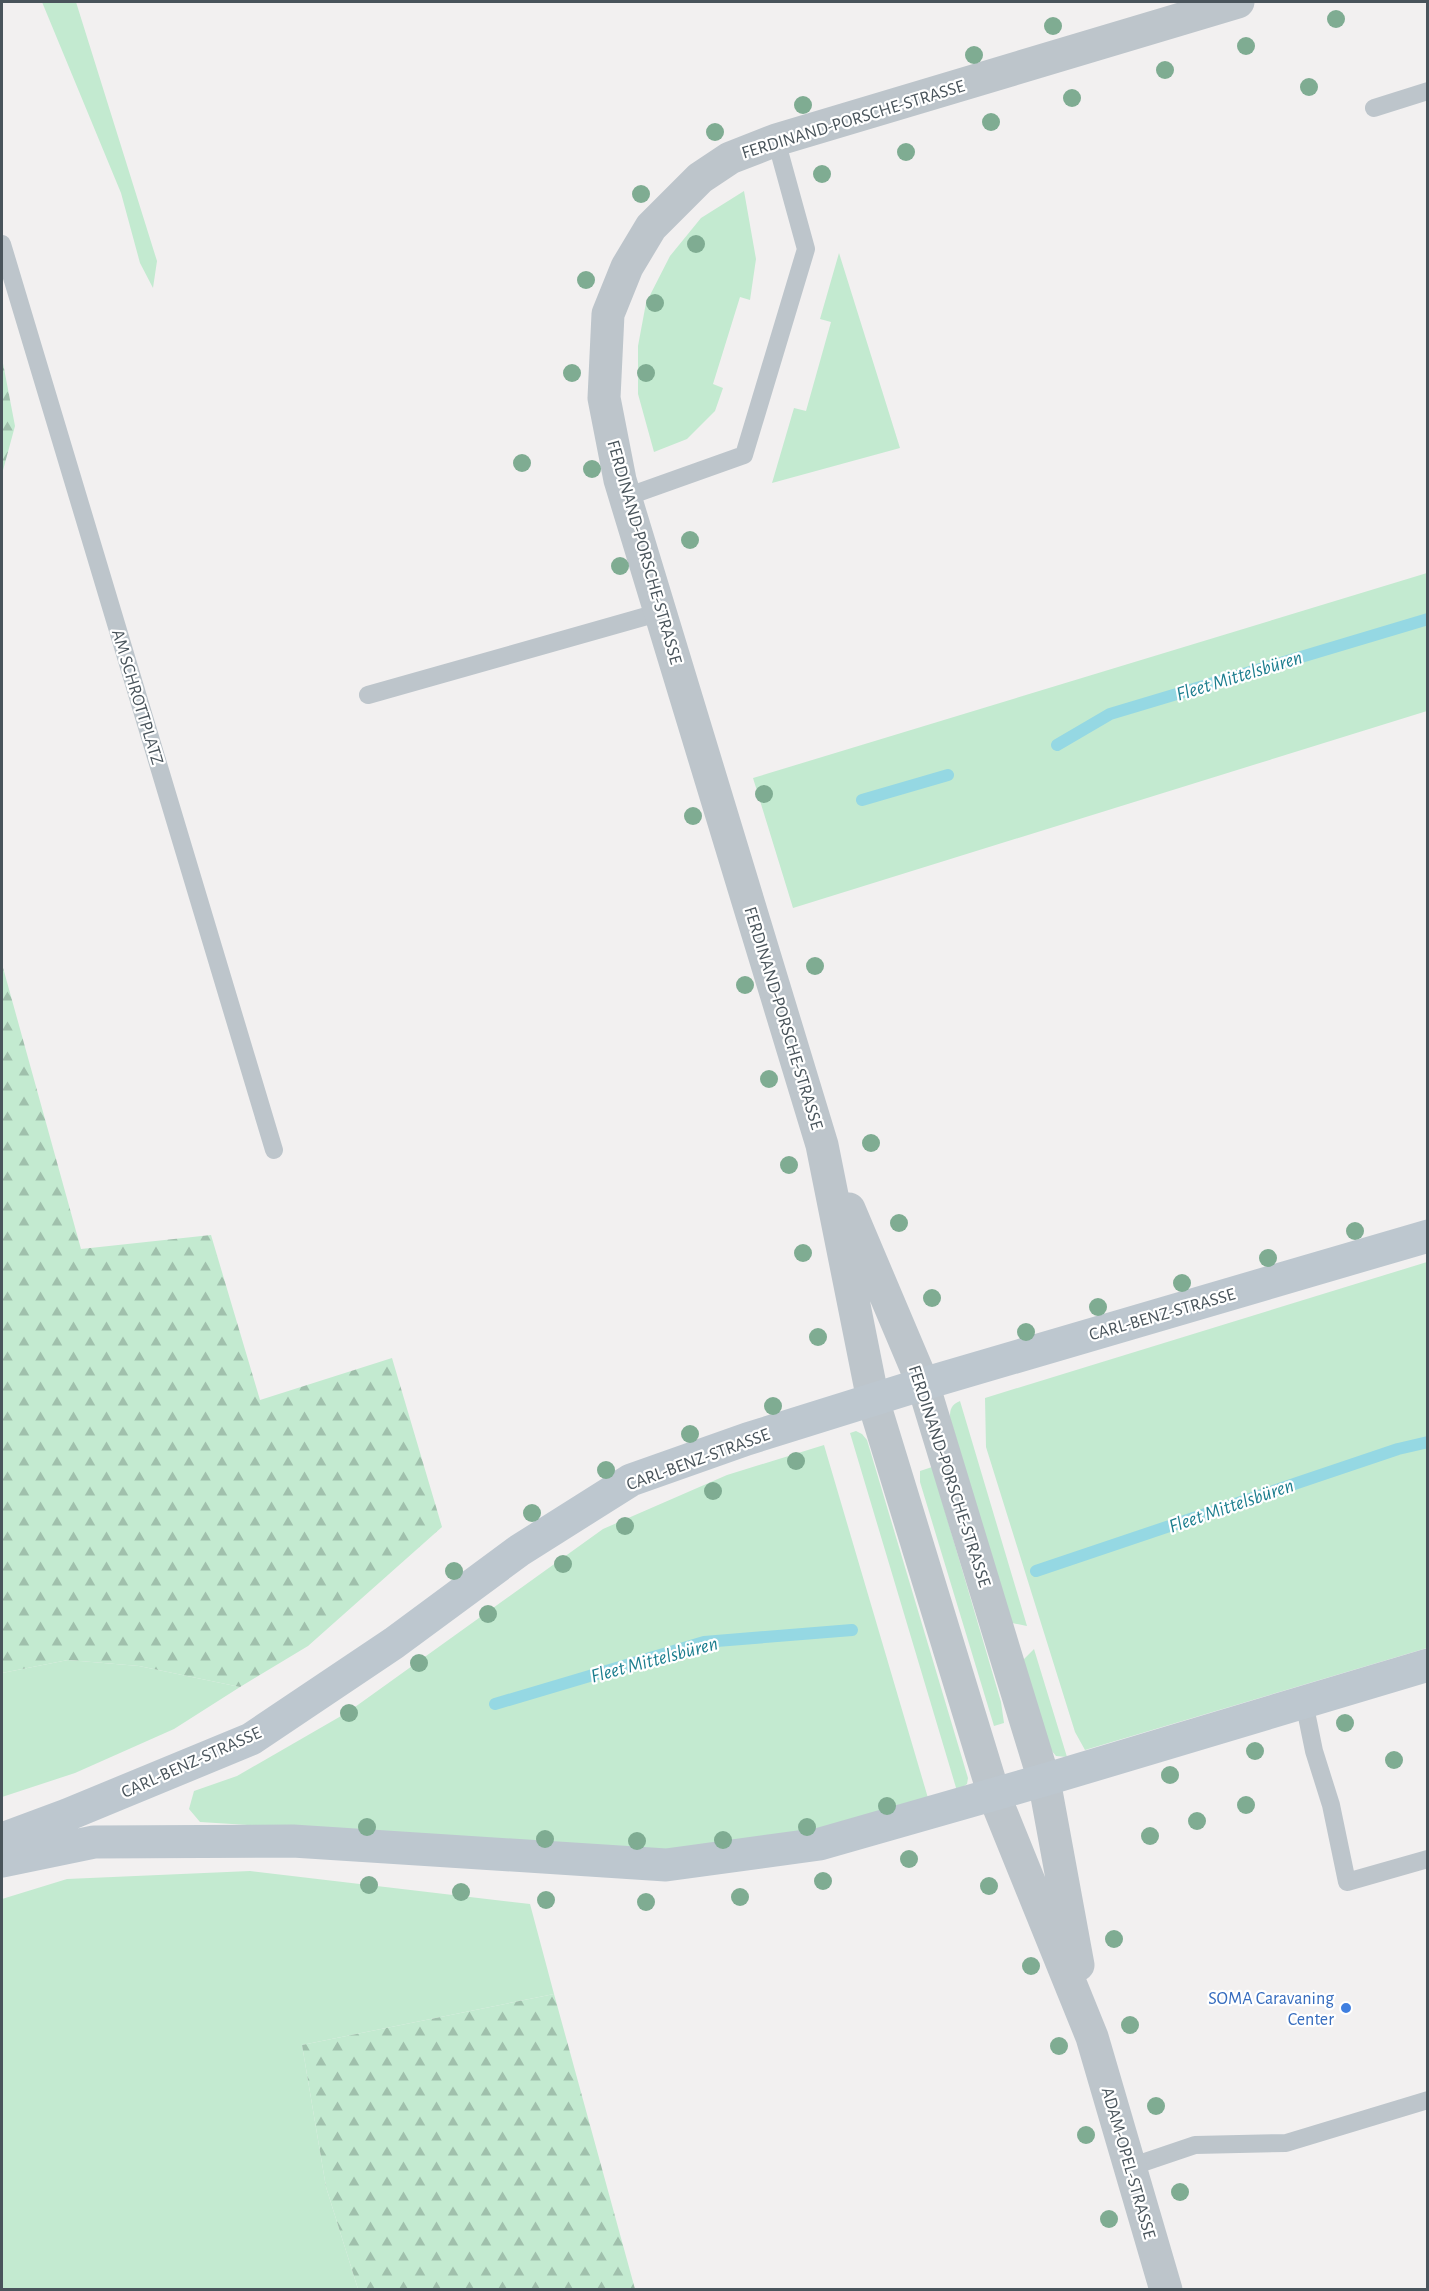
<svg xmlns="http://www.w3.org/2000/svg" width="1429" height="2291" font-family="'Alegreya Sans',sans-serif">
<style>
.green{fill:#c3ead0}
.forest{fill:url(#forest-firs)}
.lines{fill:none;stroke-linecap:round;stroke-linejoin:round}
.stream{stroke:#95d8e3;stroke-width:12}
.lane{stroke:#bdc5cb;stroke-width:18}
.street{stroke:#bdc5cb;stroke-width:33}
.secondary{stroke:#bdc7cf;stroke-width:33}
.tree{fill:#7fac92}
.shop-dot{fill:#3f7fe0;stroke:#fff;stroke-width:2}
.labels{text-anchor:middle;stroke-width:4.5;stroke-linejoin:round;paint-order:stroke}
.street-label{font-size:18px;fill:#49545b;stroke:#fff}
.shop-label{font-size:18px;fill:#366cbe;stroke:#fff;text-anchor:end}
.water-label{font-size:20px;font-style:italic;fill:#1b7d8e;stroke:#fff}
</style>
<defs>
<pattern id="forest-firs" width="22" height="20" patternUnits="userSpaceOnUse" patternTransform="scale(1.5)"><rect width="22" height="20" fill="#c3ead0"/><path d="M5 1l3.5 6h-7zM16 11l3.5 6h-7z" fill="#a0c0ac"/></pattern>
</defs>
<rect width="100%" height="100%" fill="#f2f0f0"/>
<path class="green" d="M42,2H76L157,261L153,288L140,263L121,193Z
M744,191L756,259L750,300L740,297L713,384L723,388L715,411L687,439L654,452L638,394V346L646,303L670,256L701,218Z
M839,253L900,448L772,483L794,408L806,411L831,322L820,319Z
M1427,573V711L793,908L753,778Z
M1427,1262V1648L1085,1750L1075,1732L986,1447L985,1398Z
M960,1401L1027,1626L1012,1623L950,1418C950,1409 951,1405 960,1401Z
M856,1431L862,1434L867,1440L968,1778L967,1784L957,1791L850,1433Z
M824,1445L928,1798L783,1839L678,1852L200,1822L189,1809L194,1791L237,1776L348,1712L603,1529L727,1475Z
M932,1467L1001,1702L1004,1723L994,1726L920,1482V1471Z
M1034,1649L1067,1757L1056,1756L1051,1750L1023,1660Z
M68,1660L139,1666L240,1687L174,1729L75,1773L2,1797V1673Z
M250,1871L530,1904L554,1994L302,2045L326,2187L358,2289L2,2290V1899L67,1879Z"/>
<path class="forest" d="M2,358L15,426L2,474Z
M2,964L81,1249L211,1235L260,1400L392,1358L442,1527L308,1646L240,1687L139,1666L68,1660L2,1673Z
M554,1994L635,2289H358L326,2187L302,2045Z"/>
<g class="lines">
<path class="stream" d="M1057,745L1110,714L1428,619
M862,800L948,775
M1036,1571L1398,1449L1428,1442
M495,1704L704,1642L852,1630"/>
<path class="lane" d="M1374,108L1428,91
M2,244L274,1150
M626,497L744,455L806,249L776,140
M368,695L661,612
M1304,1702L1314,1751L1331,1805L1347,1882L1428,1859
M1130,2167L1195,2145L1286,2143L1428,2100"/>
<path class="street" d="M849,1209L923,1384L1004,1650L1044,1780L1078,1965
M1166,2290L1092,2037L994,1795L873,1400L822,1145L620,480L604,398L608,314L627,267L651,227L700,178L730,158L776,140L1238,2"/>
<path class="secondary" d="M2,1839L67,1815L251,1739L394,1643L520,1550L631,1480L747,1439L923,1384L1428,1236
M2,1861L94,1842L293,1841L666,1865L820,1844L1044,1780L1428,1665"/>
</g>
<g class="tree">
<circle cx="1336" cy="19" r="9"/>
<circle cx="1053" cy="26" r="9"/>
<circle cx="1246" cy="46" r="9"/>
<circle cx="974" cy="55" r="9"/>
<circle cx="1165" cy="70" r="9"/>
<circle cx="1309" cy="87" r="9"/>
<circle cx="1072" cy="98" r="9"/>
<circle cx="803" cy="105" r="9"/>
<circle cx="991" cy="122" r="9"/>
<circle cx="715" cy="132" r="9"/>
<circle cx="906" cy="152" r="9"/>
<circle cx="822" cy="174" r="9"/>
<circle cx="641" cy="194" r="9"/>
<circle cx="696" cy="244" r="9"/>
<circle cx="586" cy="280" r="9"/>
<circle cx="655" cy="303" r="9"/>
<circle cx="572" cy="373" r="9"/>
<circle cx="646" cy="373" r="9"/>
<circle cx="522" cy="463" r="9"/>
<circle cx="592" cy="469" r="9"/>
<circle cx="690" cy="540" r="9"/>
<circle cx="620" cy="566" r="9"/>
<circle cx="764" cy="794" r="9"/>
<circle cx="693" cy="816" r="9"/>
<circle cx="815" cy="966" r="9"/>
<circle cx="745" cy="985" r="9"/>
<circle cx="769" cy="1079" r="9"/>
<circle cx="871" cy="1143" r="9"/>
<circle cx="789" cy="1165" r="9"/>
<circle cx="899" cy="1223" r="9"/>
<circle cx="1355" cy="1231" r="9"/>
<circle cx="803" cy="1253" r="9"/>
<circle cx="1268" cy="1258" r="9"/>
<circle cx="1182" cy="1283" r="9"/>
<circle cx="932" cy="1298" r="9"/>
<circle cx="1098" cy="1307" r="9"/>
<circle cx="1026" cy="1332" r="9"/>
<circle cx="818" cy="1337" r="9"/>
<circle cx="773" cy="1406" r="9"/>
<circle cx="690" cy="1434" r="9"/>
<circle cx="796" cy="1461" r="9"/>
<circle cx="606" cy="1470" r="9"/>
<circle cx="713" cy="1491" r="9"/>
<circle cx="532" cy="1513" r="9"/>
<circle cx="625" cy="1526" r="9"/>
<circle cx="563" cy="1564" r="9"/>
<circle cx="454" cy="1571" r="9"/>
<circle cx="488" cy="1614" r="9"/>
<circle cx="419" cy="1663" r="9"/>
<circle cx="349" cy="1713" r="9"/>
<circle cx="1345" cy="1723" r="9"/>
<circle cx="1255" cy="1751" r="9"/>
<circle cx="1394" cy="1760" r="9"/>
<circle cx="1170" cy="1775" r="9"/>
<circle cx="1246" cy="1805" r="9"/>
<circle cx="887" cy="1806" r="9"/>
<circle cx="1197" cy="1821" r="9"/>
<circle cx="367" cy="1827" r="9"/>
<circle cx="807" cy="1827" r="9"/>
<circle cx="1150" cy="1836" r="9"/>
<circle cx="545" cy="1839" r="9"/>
<circle cx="723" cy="1840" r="9"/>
<circle cx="637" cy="1841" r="9"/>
<circle cx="909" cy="1859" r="9"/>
<circle cx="823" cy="1881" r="9"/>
<circle cx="369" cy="1885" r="9"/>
<circle cx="989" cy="1886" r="9"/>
<circle cx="461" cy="1892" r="9"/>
<circle cx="740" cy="1897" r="9"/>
<circle cx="546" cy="1900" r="9"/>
<circle cx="646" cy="1902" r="9"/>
<circle cx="1114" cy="1939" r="9"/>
<circle cx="1031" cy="1966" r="9"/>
<circle cx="1130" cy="2025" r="9"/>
<circle cx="1059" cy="2046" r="9"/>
<circle cx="1156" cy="2106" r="9"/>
<circle cx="1086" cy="2135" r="9"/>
<circle cx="1180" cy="2192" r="9"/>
<circle cx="1109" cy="2219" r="9"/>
</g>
<circle class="shop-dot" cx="1346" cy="2008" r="6"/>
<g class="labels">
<g class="street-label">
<text transform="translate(853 119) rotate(-17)" y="6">FERDINAND-PORSCHE-STRASSE</text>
<text transform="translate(645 552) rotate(74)" y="6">FERDINAND-PORSCHE-STRASSE</text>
<text transform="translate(138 697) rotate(73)" y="6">AM SCHROTTPLATZ</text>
<text transform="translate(784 1018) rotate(73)" y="6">FERDINAND-PORSCHE-STRASSE</text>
<text transform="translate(1162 1314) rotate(-16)" y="6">CARL-BENZ-STRASSE</text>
<text transform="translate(698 1459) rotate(-20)" y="6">CARL-BENZ-STRASSE</text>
<text transform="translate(950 1476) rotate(72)" y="6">FERDINAND-PORSCHE-STRASSE</text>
<text transform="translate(191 1762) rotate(-24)" y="6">CARL-BENZ-STRASSE</text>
<text transform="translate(1129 2163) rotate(74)" y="6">ADAM-OPEL-STRASSE</text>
</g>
<g class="shop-label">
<text x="1334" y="2004">SOMA Caravaning<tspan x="1334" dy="21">Center</tspan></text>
</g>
<g class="water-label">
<text transform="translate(1239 675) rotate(-17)" y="7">Fleet Mittelsbüren</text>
<text transform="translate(1231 1505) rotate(-19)" y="7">Fleet Mittelsbüren</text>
<text transform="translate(654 1659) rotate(-15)" y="7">Fleet Mittelsbüren</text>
</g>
</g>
<rect width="1429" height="2291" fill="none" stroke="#49545b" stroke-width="6"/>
</svg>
